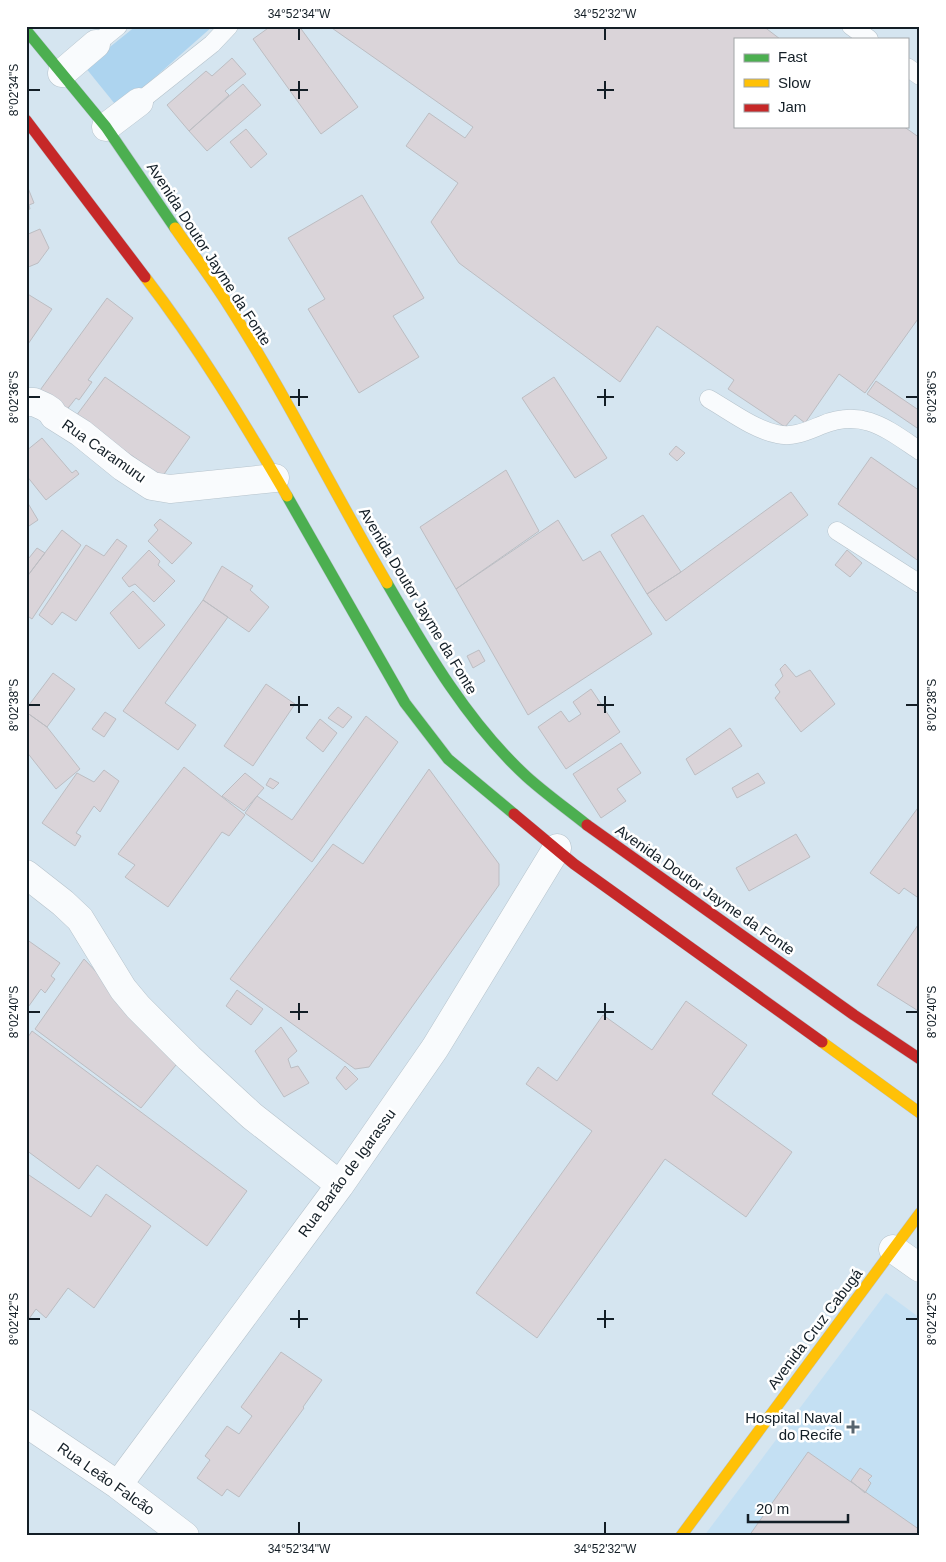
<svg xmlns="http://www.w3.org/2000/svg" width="946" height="1562" font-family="Helvetica,sans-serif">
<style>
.built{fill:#c4e0f3}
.green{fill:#add4ef}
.building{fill:#dad4d9;stroke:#bcbdc2}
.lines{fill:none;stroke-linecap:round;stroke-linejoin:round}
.lane-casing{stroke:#b6c3cc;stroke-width:19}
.street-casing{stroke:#b6c3cc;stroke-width:29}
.fast-casing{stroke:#b6c3cc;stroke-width:12}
.slow-casing{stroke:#b6c3cc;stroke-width:12}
.jam-casing{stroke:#b6c3cc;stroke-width:12}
.lane{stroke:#f9fbfd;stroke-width:18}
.street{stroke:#f9fbfd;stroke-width:28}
.fast{stroke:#4caf50;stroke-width:11}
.slow{stroke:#ffc107;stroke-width:11}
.jam{stroke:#c62828;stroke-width:11}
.ticks{fill:none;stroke:#131e26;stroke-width:2}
.poi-dot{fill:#57646d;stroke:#fff;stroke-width:2}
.labels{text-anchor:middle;stroke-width:5;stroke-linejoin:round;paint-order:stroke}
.street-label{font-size:15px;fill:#131e26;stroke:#fff}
.poi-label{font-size:15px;fill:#131e26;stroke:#fff;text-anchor:end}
.neatline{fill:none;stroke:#131e26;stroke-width:2}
.ticks-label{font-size:12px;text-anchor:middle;fill:#131e26}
</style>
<rect width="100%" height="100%" fill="#d5e5f0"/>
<path class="built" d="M886,1293L920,1318V1536H704Z"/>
<path class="green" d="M136,26H213L119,109L85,67Z"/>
<path class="building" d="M271,26H299L358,107L321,134L253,39Z
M329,26H763L780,39H735V126H903L920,138V316L865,393L839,374L805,423L795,415L785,427L728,389L734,380L657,326L620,382L459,263L431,222L458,183L406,146L429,113L465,138L473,127Z
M232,58L246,74L225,91L229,95L189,131L167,105L206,71L212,76Z
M243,84L261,105L207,151L189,131Z
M246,129L267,154L251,168L230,142Z
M26,183L34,203L29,205L30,209L26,210Z
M362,195L424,298L393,316L419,357L359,393L308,309L325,299L288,238Z
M40,229L49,248L38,263L26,268V235Z
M26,293L52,309L26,347Z
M107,298L133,318L88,380L92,382L79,400L76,398L65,412L38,393Z
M105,377L190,437L162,477L76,416Z
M554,377L607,458L575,478L522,398Z
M876,381L920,411V430L867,394Z
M42,438L72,473L76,470L79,474L46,500L26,475V451Z
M676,446L685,453L677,461L669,454Z
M871,457L920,491V562L838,504Z
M506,470L539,531L456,589L420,527Z
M791,492L808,515L666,621L647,594L681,572Z
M26,500L38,520L26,528Z
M643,515L681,572L647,594L611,535Z
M160,519L192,543L172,564L148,541L158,530L154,525Z
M558,520L583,561L600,551L652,634L528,715L456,589Z
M62,530L81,545L32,619L26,615V578Z
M117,539L127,546L76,621L62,612L52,625L39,615L86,545L104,556Z
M37,548L45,553L26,578V557L29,558Z
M149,550L160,561L158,565L175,581L154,602L135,584L129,587L122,578Z
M847,550L862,563L850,577L835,565Z
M222,566L253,586L250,590L269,607L249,632L203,600Z
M133,591L165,625L139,649L110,613Z
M203,600L228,617L165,703L196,725L178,750L123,711Z
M479,650L485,661L473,668L467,656Z
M785,664L796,677L810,670L835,704L801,732L775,698L780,692L775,685L783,676L780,669Z
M53,673L75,689L47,727L26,712V709Z
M266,684L295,704L253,766L224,746Z
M591,689L620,732L566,769L538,727L561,711L569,722L581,714L573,702Z
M338,707L352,717L343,728L328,718Z
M26,712L47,727L80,769L56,789L26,751Z
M105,712L116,719L104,737L92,729Z
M366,716L398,742L312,862L245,813L257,796L292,820Z
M320,719L337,733L323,752L306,738Z
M730,728L742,746L695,775L686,759Z
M621,743L641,773L617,789L626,801L601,818L573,774Z
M184,767L245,815L229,836L222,832L168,907L125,877L135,865L118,854Z
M429,769L499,864V885L369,1067L355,1069L230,979L333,844L363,864Z
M104,770L119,781L100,812L94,806L76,833L81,836L75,846L42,823L77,773L94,782Z
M245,773L264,788L244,811L222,796Z
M758,773L765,783L737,798L732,788Z
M270,778L279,783L273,789L266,785Z
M920,805V899L904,888L899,894L870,873Z
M796,834L810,857L749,891L736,868Z
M920,922V1012L877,985Z
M26,939L60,963L51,976L55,979L45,993L41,989L26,1010Z
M84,959L180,1060L141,1108L35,1029Z
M237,990L263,1009L251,1025L226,1006Z
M686,1001L747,1045L712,1094L792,1152L746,1217L665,1159L537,1338L476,1293L592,1131L526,1084L538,1067L557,1081L603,1015L652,1050Z
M281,1027L297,1051L288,1059L291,1068L298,1066L309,1083L284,1097L255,1051Z
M32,1031L247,1191L207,1246L97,1165L79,1189L26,1150V1040Z
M345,1066L358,1079L346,1090L336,1078Z
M26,1173L91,1217L106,1194L151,1226L94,1308L68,1288L46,1318L36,1309L26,1323Z
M281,1352L322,1380L303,1407L304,1408L239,1497L227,1489L222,1496L197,1478L210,1460L205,1456L227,1426L239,1434L252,1416L241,1407Z
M808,1452L920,1530V1536H749Z
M860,1468L872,1476L868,1480L871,1483L865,1493L851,1481Z"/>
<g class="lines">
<g class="lane-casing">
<path id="lane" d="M851,26L869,39
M96,44L118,26
M907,67L920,76
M139,102L212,44L229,26
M709,399C730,411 753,429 777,434C793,438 807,431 822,425C863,408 887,429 920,451
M837,531L920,584"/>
</g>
<g class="street-casing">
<path id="street" d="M62,73L96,44
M106,127L139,102
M26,402H34L45,407L51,411L54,416L81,433L123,467L152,486L170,489L275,478
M26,874L63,903L80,919L123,989L138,1007L189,1058L252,1116L340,1185
M893,1249L920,1268
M26,1423L118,1485L185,1536
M118,1485L340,1185L435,1048L557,848"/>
</g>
<g class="fast-casing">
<path id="fast" d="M26,30L106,127L175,228
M287,496L405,703L448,759L514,814
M387,583C427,652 468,723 527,777C546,794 567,809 587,825"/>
</g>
<g class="slow-casing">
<path id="slow" d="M175,228C193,254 212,279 229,306C286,395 333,491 387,583
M145,277C198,346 243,421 287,496
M822,1042L920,1113
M681,1536L920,1213"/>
</g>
<g class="jam-casing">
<path id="jam" d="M26,120L145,277
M514,814L574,864L822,1042
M587,825L854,1015L920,1059"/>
</g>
<use href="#lane" class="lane"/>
<use href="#street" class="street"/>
<use href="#fast" class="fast"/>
<use href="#slow" class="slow"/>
<use href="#jam" class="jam"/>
</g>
<path class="ticks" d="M299,28V40M605,28V40M299,81V99M605,81V99M28,90H40M290,90H308M597,90H614M299,389V406M605,389V406M28,397H40M290,397H308M597,397H614M906,397H918M299,696V713M605,696V713M28,705H40M290,705H308M597,705H614M906,705H918M299,1003V1020M605,1003V1020M28,1012H40M290,1012H308M597,1012H614M906,1012H918M299,1310V1328M605,1310V1328M28,1319H40M290,1319H308M597,1319H614M906,1319H918M299,1522V1534M605,1522V1534"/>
<path class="poi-dot" d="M850.5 1419.5h5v5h5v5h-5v5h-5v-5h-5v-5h5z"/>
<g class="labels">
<g class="street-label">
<text transform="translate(209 254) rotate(57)" y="5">Avenida Doutor Jayme da Fonte</text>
<text transform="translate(104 451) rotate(35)" y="5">Rua Caramuru</text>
<text transform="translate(418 601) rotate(59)" y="5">Avenida Doutor Jayme da Fonte</text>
<text transform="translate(705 890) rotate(35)" y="5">Avenida Doutor Jayme da Fonte</text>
<text transform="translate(347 1173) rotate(-54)" y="5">Rua Barão de Igarassu</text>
<text transform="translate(815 1329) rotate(-53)" y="5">Avenida Cruz Cabugá</text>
<text transform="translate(106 1479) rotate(35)" y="5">Rua Leão Falcão</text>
</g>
<g class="poi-label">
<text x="842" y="1423">Hospital Naval<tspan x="842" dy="17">do Recife</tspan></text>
</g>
</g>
<rect width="946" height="1562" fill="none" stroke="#ffffff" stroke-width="55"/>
<rect x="734" y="38" width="175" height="90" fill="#ffffff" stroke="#a1a5a8"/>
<rect x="744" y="54" width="25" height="8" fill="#4caf50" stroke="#a1a5a8"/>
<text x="778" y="62" font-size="15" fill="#131e26">Fast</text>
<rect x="744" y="79" width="25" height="8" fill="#ffc107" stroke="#a1a5a8"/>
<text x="778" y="88" font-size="15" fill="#131e26">Slow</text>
<rect x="744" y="104" width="25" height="8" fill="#c62828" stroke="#a1a5a8"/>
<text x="778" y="112" font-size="15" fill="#131e26">Jam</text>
<path d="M748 1514v8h100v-8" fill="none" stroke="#131e26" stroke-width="2.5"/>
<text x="756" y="1514" font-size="15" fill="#131e26" stroke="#ffffff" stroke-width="4" paint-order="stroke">20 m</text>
<rect x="28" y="28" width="890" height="1506" class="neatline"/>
<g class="ticks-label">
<text x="299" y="18">34°52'34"W</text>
<text x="605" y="18">34°52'32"W</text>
<text transform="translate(14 90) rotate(-90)" y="4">8°02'34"S</text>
<text transform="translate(14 397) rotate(-90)" y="4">8°02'36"S</text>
<text transform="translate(932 397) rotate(-90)" y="4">8°02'36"S</text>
<text transform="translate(14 705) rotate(-90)" y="4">8°02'38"S</text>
<text transform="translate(932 705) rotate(-90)" y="4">8°02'38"S</text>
<text transform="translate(14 1012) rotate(-90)" y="4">8°02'40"S</text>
<text transform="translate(932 1012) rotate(-90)" y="4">8°02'40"S</text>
<text transform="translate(14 1319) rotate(-90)" y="4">8°02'42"S</text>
<text transform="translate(932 1319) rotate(-90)" y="4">8°02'42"S</text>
<text x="299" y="1553">34°52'34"W</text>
<text x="605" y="1553">34°52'32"W</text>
</g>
</svg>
